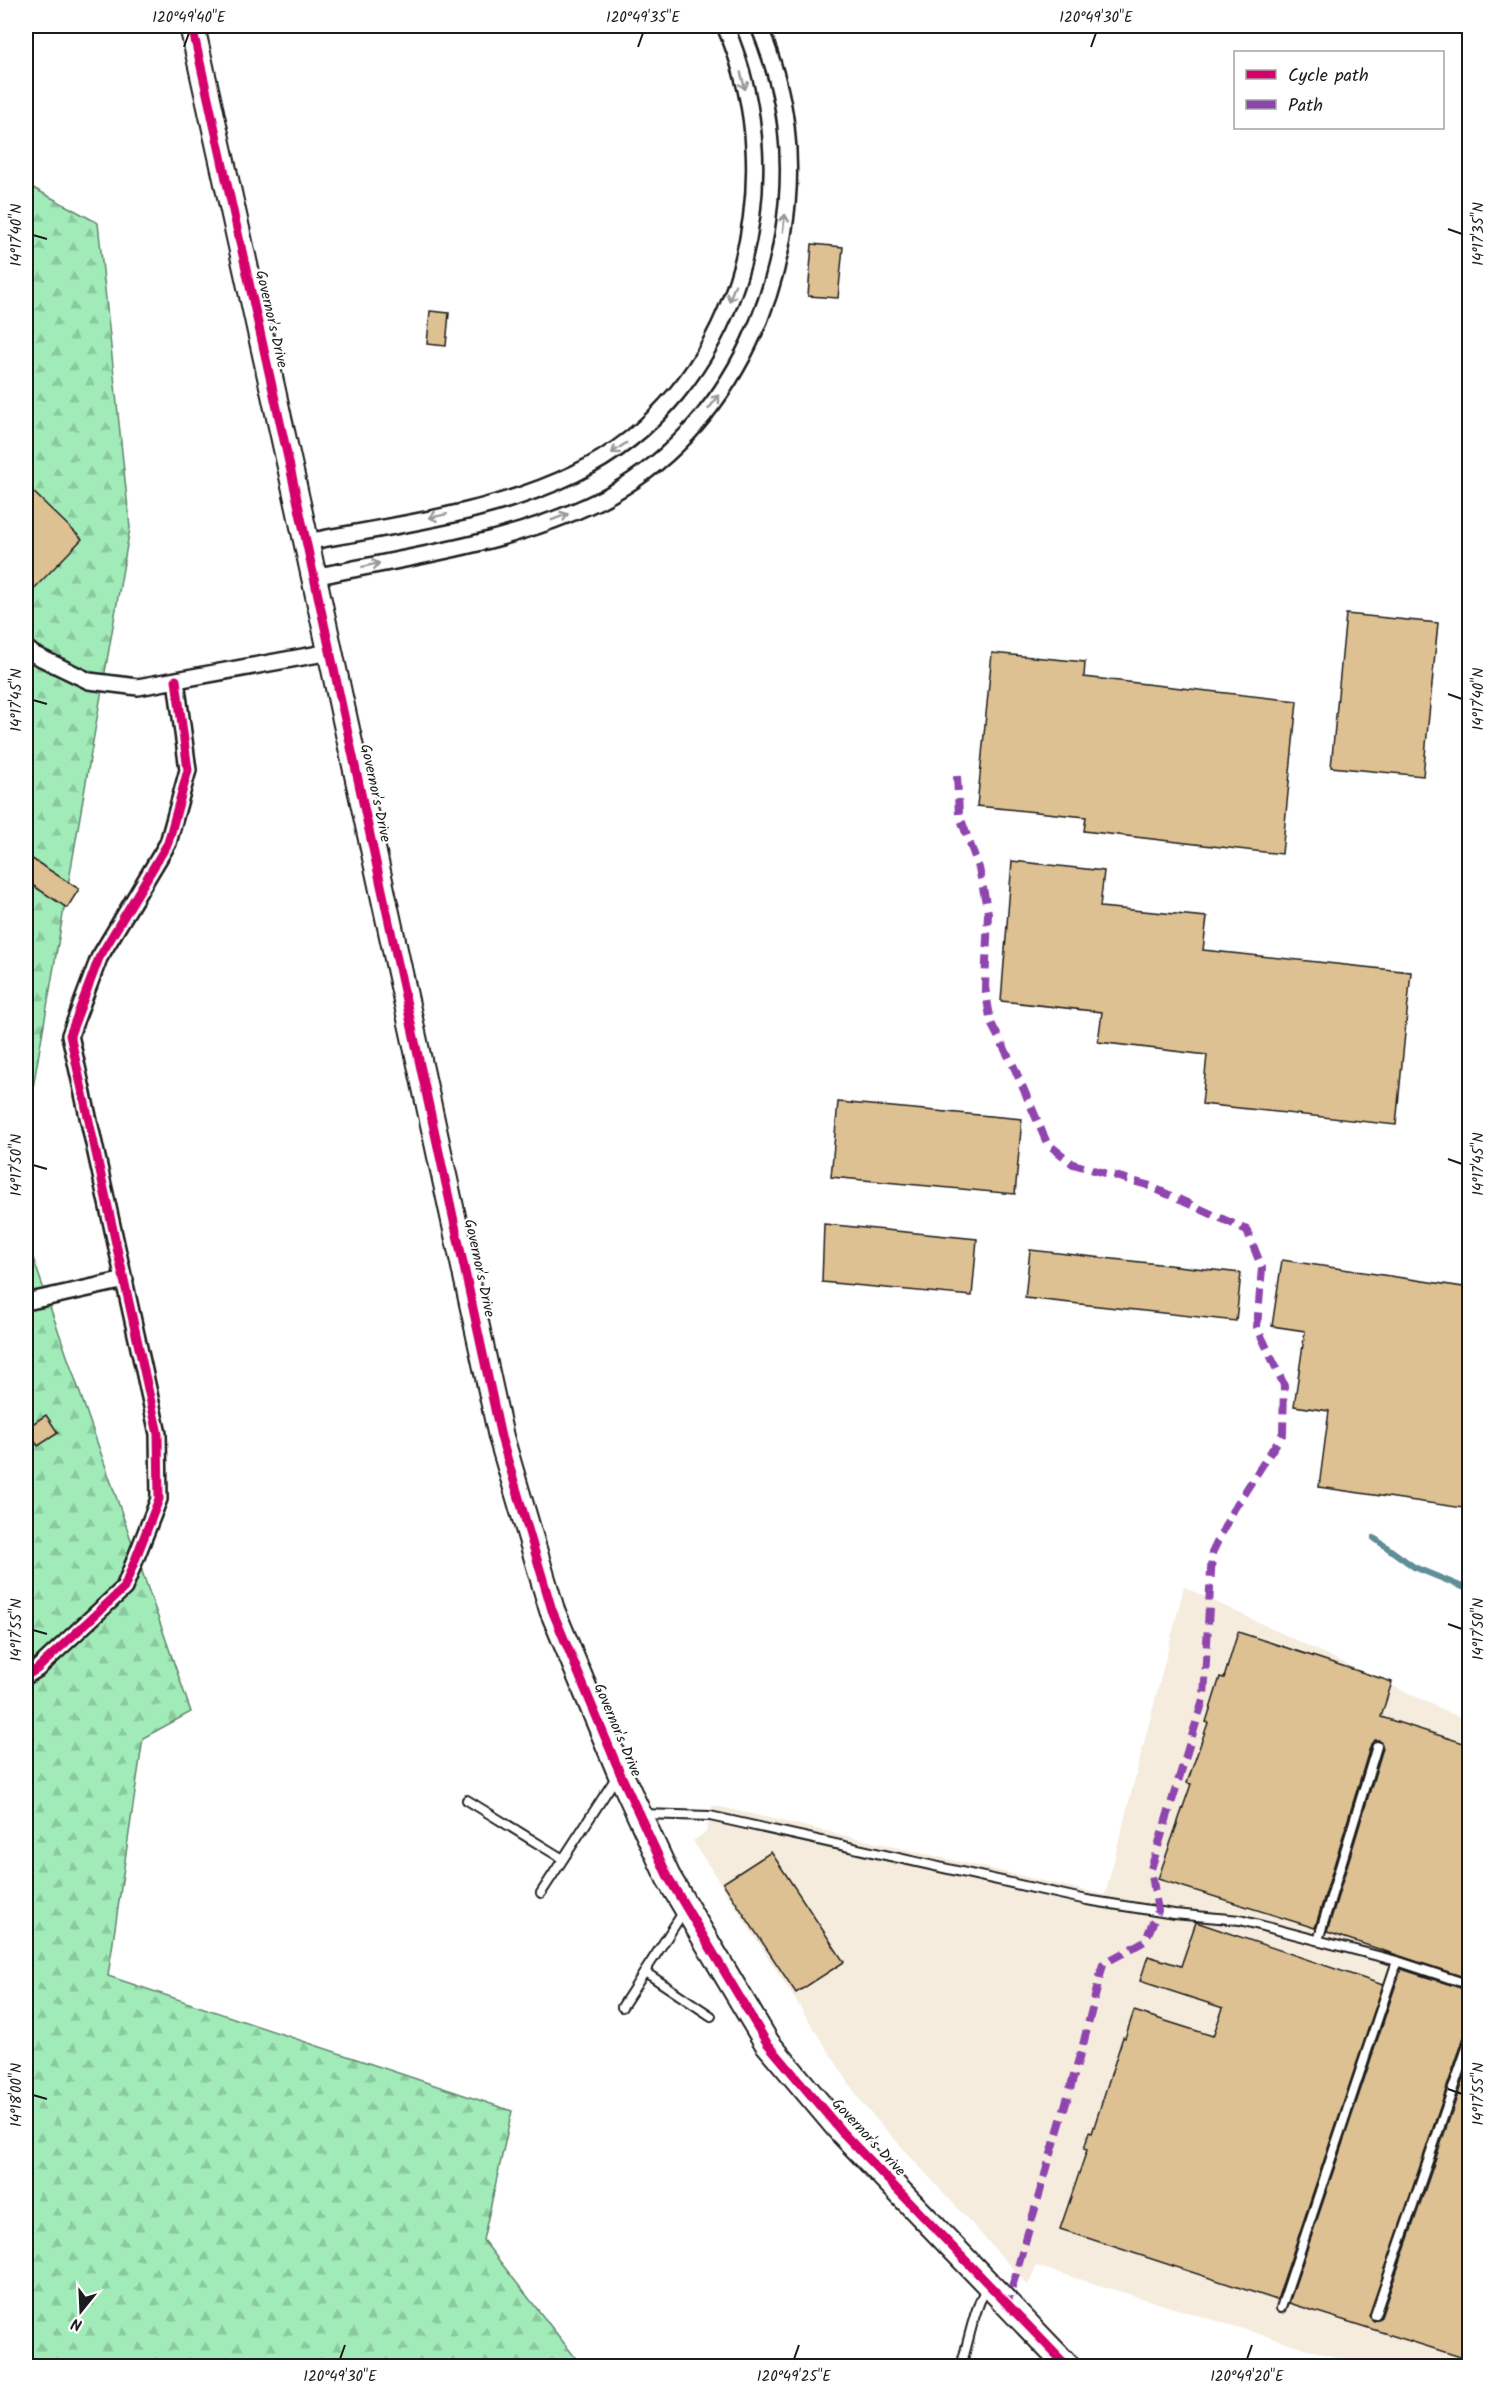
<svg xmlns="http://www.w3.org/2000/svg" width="1495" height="2392" font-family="Kalam,sans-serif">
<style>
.built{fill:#f5ecde}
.forest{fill:url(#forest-firs);stroke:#5e846a;stroke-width:1.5}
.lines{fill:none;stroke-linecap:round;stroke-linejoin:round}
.stream{stroke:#5f8d98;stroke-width:6}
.building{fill:#dec192;stroke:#1c1c1c;stroke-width:1.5}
.service-casing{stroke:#1c1c1c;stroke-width:12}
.minor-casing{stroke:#1c1c1c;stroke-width:20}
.primary-casing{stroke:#1c1c1c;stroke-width:28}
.service{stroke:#fff;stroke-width:8}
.minor{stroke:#fff;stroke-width:15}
.primary{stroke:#fff;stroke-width:24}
.quiet{stroke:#8e44ad;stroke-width:8;stroke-dasharray:15 8;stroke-linecap:butt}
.cycleway-casing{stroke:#fff;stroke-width:13}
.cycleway{stroke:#d6006c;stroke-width:9}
.oneway{stroke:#999}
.ticks{fill:none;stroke:#1c1c1c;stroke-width:2}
.labels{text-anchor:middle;stroke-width:4.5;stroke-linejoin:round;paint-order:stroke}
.street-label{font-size:15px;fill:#1c1c1c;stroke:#fff}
.neatline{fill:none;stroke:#1c1c1c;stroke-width:2}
.ticks-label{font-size:15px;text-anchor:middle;fill:#1c1c1c}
</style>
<defs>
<pattern id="forest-firs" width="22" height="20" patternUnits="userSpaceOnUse" patternTransform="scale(1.5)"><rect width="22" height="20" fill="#a1ebb9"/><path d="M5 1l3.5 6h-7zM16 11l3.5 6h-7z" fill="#8ac99e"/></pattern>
</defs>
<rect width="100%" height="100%" fill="#fff"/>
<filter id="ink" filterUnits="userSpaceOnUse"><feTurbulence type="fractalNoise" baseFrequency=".0167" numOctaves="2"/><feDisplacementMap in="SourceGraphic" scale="12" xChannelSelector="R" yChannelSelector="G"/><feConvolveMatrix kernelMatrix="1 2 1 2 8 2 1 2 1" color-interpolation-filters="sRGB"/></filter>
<g filter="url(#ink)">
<path class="built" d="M1184,1587L1469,1722V2366H1364L1036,2266L1028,2285L863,2105L693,1841L706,1832L712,1805L1105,1895Z"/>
<path class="forest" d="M26,184L98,223L130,528L26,1128Z
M26,1238L191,1712L143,1738L108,1976L512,2111L483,2240L582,2366H26Z"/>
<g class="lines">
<path class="stream" d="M1374,1538L1414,1567L1470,1590"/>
</g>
<path class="building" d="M812,244L843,247L838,298L808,296Z
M430,311L449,313L446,346L427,344Z
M26,485L82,539L26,597Z
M1346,614L1438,623L1423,776L1331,767Z
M992,653L1085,662L1084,677L1297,701L1282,854L1084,831L1086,817L977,806Z
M26,855L79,889L67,908L26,881Z
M1012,861L1104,871L1100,907L1207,917L1203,950L1411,972L1396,1125L1202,1104L1207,1055L1098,1042L1102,1012L1001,1001Z
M838,1102L1022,1119L1015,1194L831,1177Z
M824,1224L977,1239L972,1296L822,1282Z
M1030,1250L1241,1273L1236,1321L1025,1298Z
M1282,1260L1470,1288V1509L1319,1487L1329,1411L1294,1406L1305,1331L1272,1326Z
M46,1415L58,1433L38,1446L26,1428Z
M1238,1632L1392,1682L1381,1717L1470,1745V1979L1327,1932L1383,1748L1379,1740H1375L1371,1744L1315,1928L1158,1879L1191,1784L1187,1783L1208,1723L1206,1722L1220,1677L1224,1678Z
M771,1852L844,1962L796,1993L723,1883Z
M1196,1922L1383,1985L1277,2300L1060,2229L1087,2150L1084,2149L1089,2132L1092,2133L1123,2037L1125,2038L1134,2011L1213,2036L1223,2008L1140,1981L1148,1956L1181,1966Z
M1401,1969L1470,1991V2033L1464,2037L1369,2316L1374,2321L1381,2317L1470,2059V2360L1289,2303Z"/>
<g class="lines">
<g class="service-casing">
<path id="service" d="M467,1800L563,1859
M643,1814L710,1816L1087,1900L1174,1914L1240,1920L1397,1961L1470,1985
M541,1893L617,1776
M1318,1940L1377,1746
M645,1972L711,2016
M622,2007L684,1911
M1281,2308L1397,1961
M1375,2315L1470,2039
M961,2366C969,2340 973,2313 986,2288"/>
</g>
<g class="minor-casing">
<path id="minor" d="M306,542C395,525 491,514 574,474C737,396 796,186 725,26
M314,577C409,557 510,544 598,501C733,434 803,272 786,126C782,91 772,58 759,26
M26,648L33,654L89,681L138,687L330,652
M26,1302L125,1280
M26,1676L37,1669L124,1588L159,1499L158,1434L70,1035L99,958L168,843L188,770L176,680"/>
</g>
<g class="primary-casing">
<path id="primary" d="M192,26L290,467L501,1437L552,1610L620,1773L668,1877L767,2043L842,2132L1067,2366"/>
</g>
<use href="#service" class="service"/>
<use href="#minor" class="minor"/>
<use href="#primary" class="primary"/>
<path class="quiet" d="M957,776L959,814L979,868L988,913L985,987L991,1023L1014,1067L1047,1143L1073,1164L1147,1185L1247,1230L1262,1268L1257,1327L1284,1385L1283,1433L1232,1512L1212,1553L1204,1697L1151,1869L1158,1911L1145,1941L1103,1964L1083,2045L1007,2304"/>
<g class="cycleway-casing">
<path id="cycleway" d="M192,26L290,467L501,1437L552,1610L620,1773L668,1877L767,2043L842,2132L1067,2366
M26,1676L37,1669L124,1588L159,1499L158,1434L70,1035L99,958L168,843L188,770L176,680"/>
</g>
<use href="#cycleway" class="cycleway"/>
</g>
<defs><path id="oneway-shaft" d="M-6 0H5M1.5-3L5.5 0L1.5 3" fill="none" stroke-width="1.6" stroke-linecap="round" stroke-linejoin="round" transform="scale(1.5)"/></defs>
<g class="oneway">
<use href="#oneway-shaft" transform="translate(743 81) rotate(75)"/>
<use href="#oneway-shaft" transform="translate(784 223) rotate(-82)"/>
<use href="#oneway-shaft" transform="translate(732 293) rotate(110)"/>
<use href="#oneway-shaft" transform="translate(714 402) rotate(-52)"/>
<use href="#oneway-shaft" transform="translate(619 448) rotate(145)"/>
<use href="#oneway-shaft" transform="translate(438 516) rotate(168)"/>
<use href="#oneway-shaft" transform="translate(560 517) rotate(-21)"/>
<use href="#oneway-shaft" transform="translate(371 565) rotate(-12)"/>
</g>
</g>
<path class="ticks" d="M184,47L189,33M638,47L643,33M1091,47L1096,33M1448,229L1462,234M33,235L47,239M1448,694L1462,699M33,700L47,704M1448,1159L1462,1164M33,1165L47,1169M1448,1624L1462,1629M33,1630L47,1634M1448,2089L1462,2094M33,2095L47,2099M340,2359L345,2345M794,2359L799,2345M1247,2359L1252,2345"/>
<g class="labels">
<g class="street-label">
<text transform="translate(272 319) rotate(77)" y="5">Governor's Drive</text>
<text transform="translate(376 793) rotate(78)" y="5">Governor's Drive</text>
<text transform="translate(480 1268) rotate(78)" y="5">Governor's Drive</text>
<text transform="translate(618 1730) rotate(67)" y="5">Governor's Drive</text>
<text transform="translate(869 2137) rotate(47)" y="5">Governor's Drive</text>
</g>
</g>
<rect width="1495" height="2392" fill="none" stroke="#fff" stroke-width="66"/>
<rect x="1234" y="51" width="210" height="78" fill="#ffffff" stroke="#a4a4a4" stroke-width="1.5"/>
<rect x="1246" y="70" width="30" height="9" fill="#d6006c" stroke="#a4a4a4" stroke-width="1.5"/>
<text x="1288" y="81" font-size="18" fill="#1c1c1c">Cycle path</text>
<rect x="1246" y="100" width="30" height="9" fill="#8e44ad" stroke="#a4a4a4" stroke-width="1.5"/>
<text x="1288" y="111" font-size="18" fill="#1c1c1c">Path</text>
<g transform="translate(81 2311) rotate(198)" stroke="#ffffff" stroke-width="4.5" paint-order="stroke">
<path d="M0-4.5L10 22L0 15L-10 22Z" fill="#1c1c1c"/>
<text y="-9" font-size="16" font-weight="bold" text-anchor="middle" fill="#1c1c1c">N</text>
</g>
<rect x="33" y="33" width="1429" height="2326" class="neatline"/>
<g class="ticks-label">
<text x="189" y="22">120°49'40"E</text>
<text x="643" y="22">120°49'35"E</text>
<text x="1096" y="22">120°49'30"E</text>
<text transform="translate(1478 234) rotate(-90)" y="5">14°17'35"N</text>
<text transform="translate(16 235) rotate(-90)" y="5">14°17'40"N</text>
<text transform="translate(1478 699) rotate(-90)" y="5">14°17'40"N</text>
<text transform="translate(16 700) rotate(-90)" y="5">14°17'45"N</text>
<text transform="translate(1478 1164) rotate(-90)" y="5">14°17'45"N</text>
<text transform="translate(16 1165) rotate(-90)" y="5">14°17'50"N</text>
<text transform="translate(1478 1629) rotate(-90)" y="5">14°17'50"N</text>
<text transform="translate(16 1630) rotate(-90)" y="5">14°17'55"N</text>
<text transform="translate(1478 2094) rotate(-90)" y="5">14°17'55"N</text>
<text transform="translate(16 2095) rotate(-90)" y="5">14°18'00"N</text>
<text x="340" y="2381">120°49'30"E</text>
<text x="794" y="2381">120°49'25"E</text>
<text x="1247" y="2381">120°49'20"E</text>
</g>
</svg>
